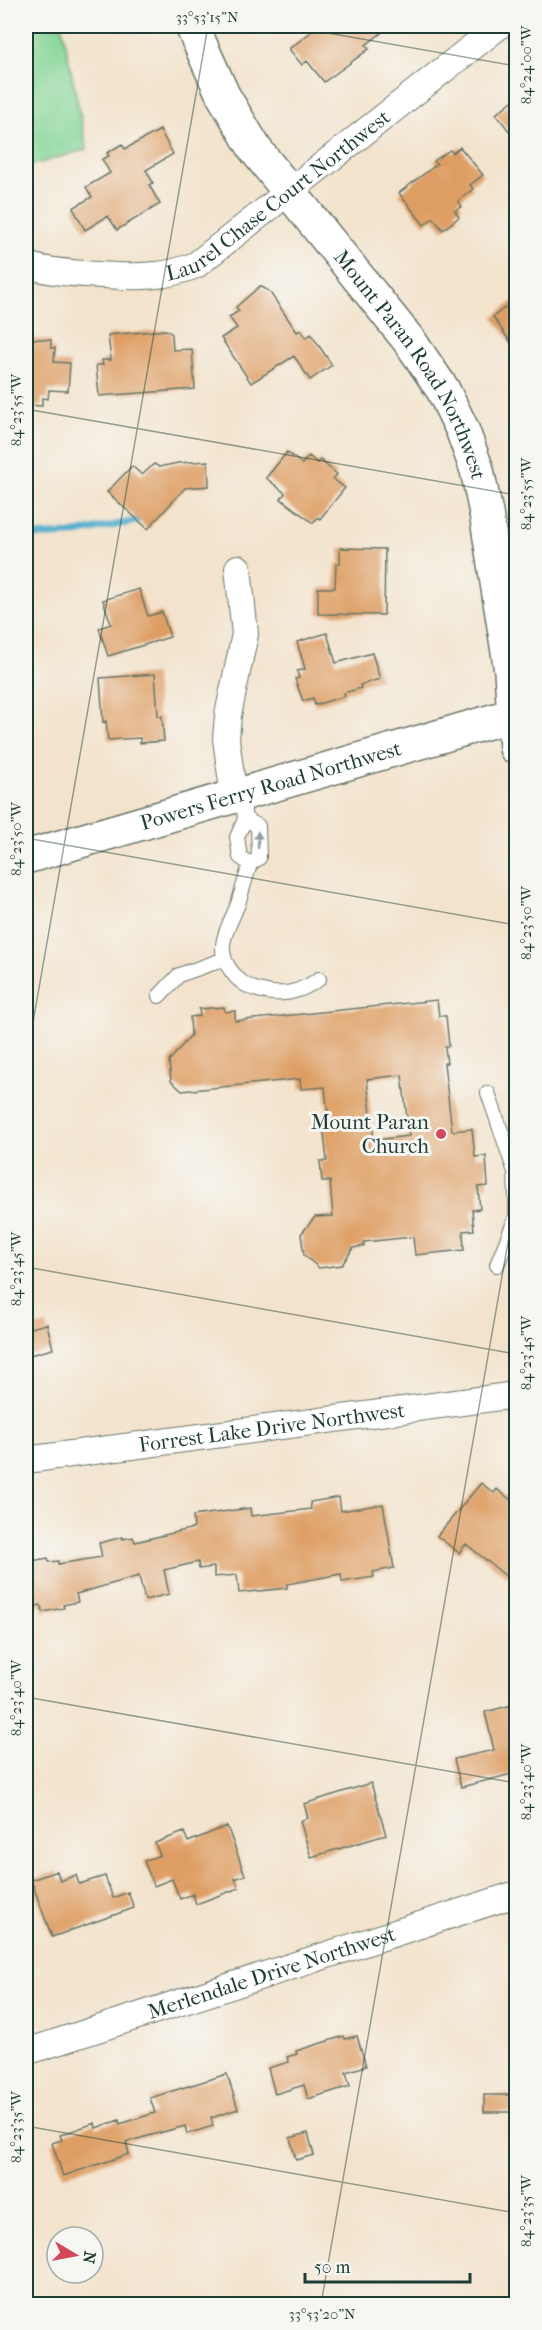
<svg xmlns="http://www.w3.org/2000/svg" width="542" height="2330" font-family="'IM FELL French Canon',serif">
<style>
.green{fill:#85d595;stroke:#528964;stroke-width:1.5}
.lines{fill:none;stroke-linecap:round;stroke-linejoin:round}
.stream{stroke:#4daccc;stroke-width:7}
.building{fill:#de9e63;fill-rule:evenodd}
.service-casing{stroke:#697769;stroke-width:16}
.minor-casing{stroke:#697769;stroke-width:28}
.tertiary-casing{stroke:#697769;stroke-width:36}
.secondary-casing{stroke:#697769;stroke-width:36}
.service{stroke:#fff;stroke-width:14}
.minor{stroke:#fff;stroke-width:26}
.tertiary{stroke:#fff;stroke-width:33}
.secondary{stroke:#fff;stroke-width:33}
.oneway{fill:#8f9e9a}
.ticks{fill:none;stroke:#1f3d34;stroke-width:1.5;stroke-opacity:0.45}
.poi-dot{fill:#d1495b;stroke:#f6f6f2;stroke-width:2}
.labels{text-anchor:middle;stroke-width:6;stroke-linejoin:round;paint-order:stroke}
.street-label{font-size:21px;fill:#1f3d34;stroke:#f6f6f2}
.poi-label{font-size:21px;fill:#1f3d34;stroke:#f6f6f2;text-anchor:end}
.neatline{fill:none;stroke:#1f3d34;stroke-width:2}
.ticks-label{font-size:15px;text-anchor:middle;fill:#1f3d34}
</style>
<rect width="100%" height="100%" fill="#f6f6f2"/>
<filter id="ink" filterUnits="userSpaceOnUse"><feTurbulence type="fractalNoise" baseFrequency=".0167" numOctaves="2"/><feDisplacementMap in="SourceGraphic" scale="12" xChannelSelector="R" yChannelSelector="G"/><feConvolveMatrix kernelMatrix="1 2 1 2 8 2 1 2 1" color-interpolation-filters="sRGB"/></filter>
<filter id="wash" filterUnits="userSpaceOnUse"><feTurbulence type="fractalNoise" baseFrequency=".008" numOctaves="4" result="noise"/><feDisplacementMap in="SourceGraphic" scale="24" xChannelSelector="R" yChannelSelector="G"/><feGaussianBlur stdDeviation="1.35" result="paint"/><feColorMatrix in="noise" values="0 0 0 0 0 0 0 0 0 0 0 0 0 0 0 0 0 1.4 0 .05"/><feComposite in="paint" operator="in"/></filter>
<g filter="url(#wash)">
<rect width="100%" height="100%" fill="#f3e3cc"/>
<path class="green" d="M26,26H62L87,149L26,167Z"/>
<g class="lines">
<path class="stream" d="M26,536L71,534L136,521"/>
</g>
<g id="blocks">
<path class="building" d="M319,26H390L366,45L369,49L324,82L307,61L302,65L289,49Z
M516,98V140L496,114Z
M160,130L173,154L146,170L153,183L149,185L160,204L117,230L108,216L85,230L73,208L92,197L86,187L110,173L102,159L109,156L107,153L122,144L125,149Z
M460,147L483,175L470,185L473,189L458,201L462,206L455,211L459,217L443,230L433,218L424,225L399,193L437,164L434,161L450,150L453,153Z
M260,286L269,291L297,332L301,330L306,338L311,334L332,365L310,380L294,356L251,383L221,338L237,328L229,317L239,311L236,307Z
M516,299V350L493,317Z
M166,330L172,334L173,350L192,349L195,389L99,396L96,365H103L102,360H111L108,335Z
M26,338L51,340V348H55L54,362L70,363L68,391L49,390L48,399L42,398V406L26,405Z
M287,452L302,464L309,456L317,463L320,460L337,474L333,479L345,488L320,519L318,517L313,523L281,499L285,493L266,478Z
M208,461L209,486L185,488L148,529L107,492L132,466L142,475L154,464L159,467L178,463Z
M340,548L385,549L384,615L318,614V588H335L336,564H340Z
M139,589L148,616L162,612L170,637L108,656L99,628L111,624L103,600Z
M327,633L336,663L372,653L380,679L360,685L361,688L344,693L345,696L315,705L313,698L303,701L295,679L299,678L297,671L305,669L297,642Z
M155,674L158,716H162L164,741L140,743V738L108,740L106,721L103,722L100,678Z
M437,1000L439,1016H446L449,1046L445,1047L447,1063H444L452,1131L472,1129L475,1157L486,1156L488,1186L478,1187L480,1209L472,1210L474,1230L463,1231L464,1250L415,1255L413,1237L364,1242V1246L353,1248L342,1265L319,1268L304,1255L301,1234L315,1217L333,1216L330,1181H322L320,1161H327L323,1125H329L325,1087L301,1089L300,1079L182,1091L171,1081L169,1061L191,1035L190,1017L200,1016L199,1009L224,1007L225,1012L235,1011V1021ZM402,1075L409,1136L374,1140L367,1079Z
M47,1324L53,1349L26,1356V1329Z
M481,1483L494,1493L497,1489L516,1504V1565L507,1577L466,1544L459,1553L437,1536Z
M339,1497L341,1511L383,1504L394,1568L373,1572L374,1577L342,1582L341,1574L287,1584V1588L239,1593L237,1575L214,1577V1567L199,1569L198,1562L164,1570L169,1594L145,1600L139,1576L76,1594L78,1602L63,1605L64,1608L43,1612L41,1605L26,1608V1562L48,1558L49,1562L58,1561V1564L102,1557L99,1543L123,1537V1539L133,1537L135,1542L194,1528L193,1516L250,1508L251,1516L311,1509L310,1502Z
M516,1704V1773L461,1787L454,1759L494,1750L485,1712Z
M371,1783L386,1835L311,1857L300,1821L308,1818L304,1804Z
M227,1826L245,1875L235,1879L239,1888L196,1904L193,1894L180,1899L172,1879L154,1886L144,1861L160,1855L155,1843L184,1832L188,1842Z
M57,1871L60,1881L76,1875L79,1884L105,1876L113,1898L128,1892L134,1908L52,1937L31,1880Z
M344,2036L345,2039L357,2036L366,2066L346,2072L350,2086L308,2099L304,2085L275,2094L268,2068L289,2062L287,2057L297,2054L296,2051Z
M227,2074L238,2109L211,2118L213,2126L187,2134L185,2126L126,2142L129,2154L63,2176L52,2143L62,2140L60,2135L95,2123L96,2128L119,2120L120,2124L155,2113L150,2098Z
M484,2095H516V2112H484Z
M308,2133L314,2155L296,2160L290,2138Z"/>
</g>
</g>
<g filter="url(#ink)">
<use href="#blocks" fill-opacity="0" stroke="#697769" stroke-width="1.5"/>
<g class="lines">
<g class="service-casing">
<path id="service" d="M244,811L245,819L237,837L240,857L250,864
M245,819L258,826L259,858L250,864C246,877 242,891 238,904C228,929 213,948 232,972C238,981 247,987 258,990C281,997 299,993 319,979
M159,996L179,975L222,960
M488,1093L515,1172L516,1198
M497,1265L516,1217V1200"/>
</g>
<g class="minor-casing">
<g id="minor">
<path id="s1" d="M26,264C45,274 131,278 156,275C170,274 183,270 196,265L499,26"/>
<path d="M234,797L226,739L228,715L245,634L238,568"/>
<path id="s2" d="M26,1460L516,1395"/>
<path id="s3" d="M26,2052L516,1894"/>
</g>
</g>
<g class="tertiary-casing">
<g id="tertiary">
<path id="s4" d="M26,857L516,714"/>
</g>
</g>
<g class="secondary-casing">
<g id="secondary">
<path id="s5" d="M192,26L223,95L255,149L411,343L443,390L462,429L477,470L486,513L511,671L516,748"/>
</g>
</g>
<use href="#service" class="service"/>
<use href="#minor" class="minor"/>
<use href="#tertiary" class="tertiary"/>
<use href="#secondary" class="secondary"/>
</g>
<defs><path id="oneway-solid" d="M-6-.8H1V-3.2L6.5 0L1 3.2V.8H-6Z" transform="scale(1.5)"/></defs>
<use class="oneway" href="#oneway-solid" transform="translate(258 840) rotate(-91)"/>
</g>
<path class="ticks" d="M288,26L516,66M26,409L516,495M26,838L516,925M26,1062L208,26M26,1267L516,1354M26,1697L516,1783M26,2126L516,2213M321,2304L516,1197"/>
<circle class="poi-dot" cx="441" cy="1134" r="6"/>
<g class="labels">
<g class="street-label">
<text dy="7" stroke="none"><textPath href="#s1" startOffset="279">Laurel Chase Court Northwest</textPath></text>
<text dy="7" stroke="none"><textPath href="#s5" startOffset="406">Mount Paran Road Northwest</textPath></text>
<text dy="7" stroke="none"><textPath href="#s4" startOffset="255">Powers Ferry Road Northwest</textPath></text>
<text dy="7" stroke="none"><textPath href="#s2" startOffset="248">Forrest Lake Drive Northwest</textPath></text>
<text dy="7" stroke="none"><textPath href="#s3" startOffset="258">Merlendale Drive Northwest</textPath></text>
</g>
<g class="poi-label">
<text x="429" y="1129">Mount Paran<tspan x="429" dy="24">Church</tspan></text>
</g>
</g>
<rect width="542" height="2330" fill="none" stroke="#f6f6f2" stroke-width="66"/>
<g transform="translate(75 2255) rotate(100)"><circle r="28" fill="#f6f6f2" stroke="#a0aca6" stroke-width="1.5"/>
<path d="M0-4.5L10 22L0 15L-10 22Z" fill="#d1495b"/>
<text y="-9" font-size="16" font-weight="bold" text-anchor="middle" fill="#1f3d34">N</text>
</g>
<path d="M305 2273v9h165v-9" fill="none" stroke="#1f3d34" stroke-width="3"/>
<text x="314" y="2273" font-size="18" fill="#1f3d34" stroke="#f6f6f2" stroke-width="4.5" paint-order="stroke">50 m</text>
<rect x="33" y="33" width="476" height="2264" class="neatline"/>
<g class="ticks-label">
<text x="207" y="22">33°53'15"N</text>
<text transform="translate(526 65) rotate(-90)" y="5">84°24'00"W</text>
<text transform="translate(16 410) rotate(-90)" y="5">84°23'55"W</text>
<text transform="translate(526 494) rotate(-90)" y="5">84°23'55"W</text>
<text transform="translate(16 839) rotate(-90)" y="5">84°23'50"W</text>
<text transform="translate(526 923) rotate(-90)" y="5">84°23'50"W</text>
<text transform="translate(16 1269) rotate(-90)" y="5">84°23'45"W</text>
<text transform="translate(526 1353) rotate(-90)" y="5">84°23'45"W</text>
<text transform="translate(16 1698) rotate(-90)" y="5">84°23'40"W</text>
<text transform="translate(526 1782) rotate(-90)" y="5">84°23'40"W</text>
<text transform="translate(16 2127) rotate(-90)" y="5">84°23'35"W</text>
<text transform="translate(526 2211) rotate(-90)" y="5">84°23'35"W</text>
<text x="322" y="2319">33°53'20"N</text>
</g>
</svg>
